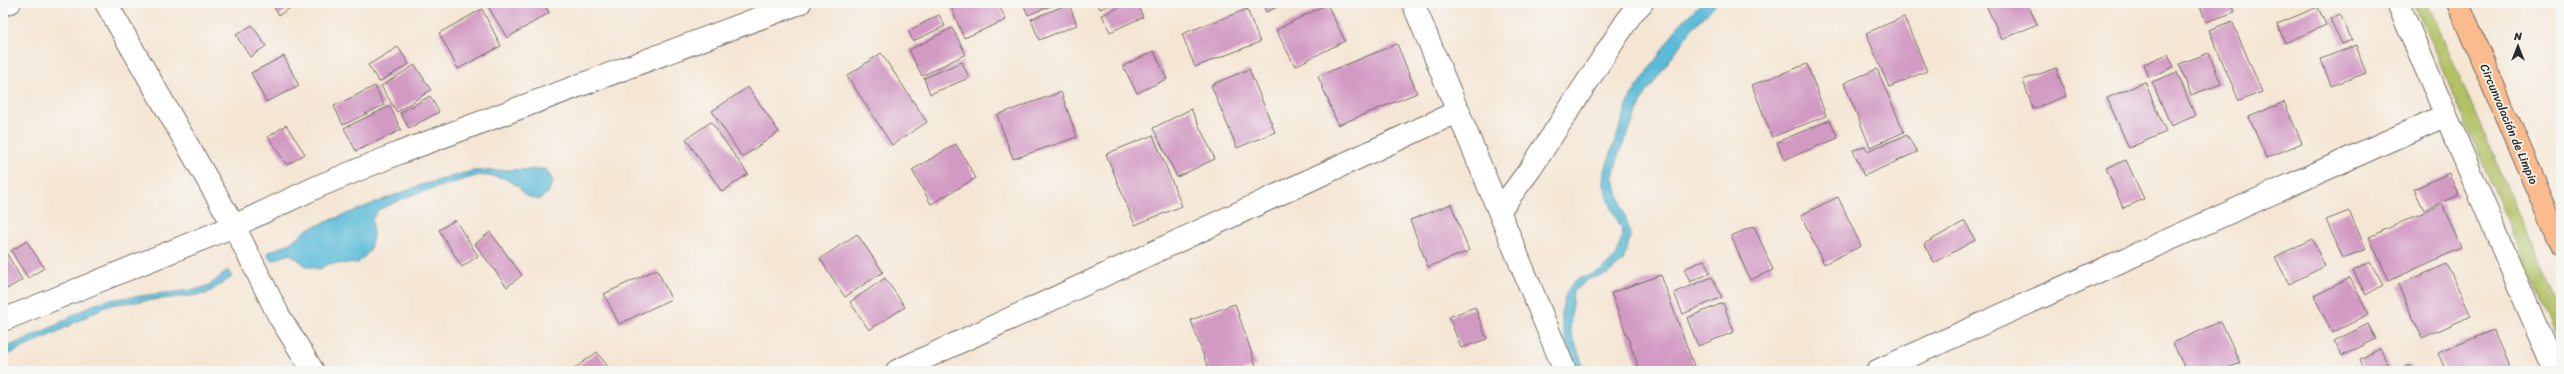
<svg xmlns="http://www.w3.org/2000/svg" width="2564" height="374" font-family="Sriracha,sans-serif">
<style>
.green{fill:#b1c163;stroke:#6e7647}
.water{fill:#5abbd9;stroke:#427382}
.building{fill:#d299c3}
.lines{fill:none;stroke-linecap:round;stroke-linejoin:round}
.service-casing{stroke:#726c66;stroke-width:22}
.minor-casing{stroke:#726c66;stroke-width:24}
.trunk-casing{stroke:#726c66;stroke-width:24}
.service{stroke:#fff;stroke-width:20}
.minor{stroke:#fff;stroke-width:22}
.trunk{stroke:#fbbb8c;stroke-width:22}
.labels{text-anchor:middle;stroke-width:3.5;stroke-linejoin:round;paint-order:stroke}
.street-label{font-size:12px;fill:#2b2b2b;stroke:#f6f6f2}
</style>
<rect width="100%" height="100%" fill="#f6f6f2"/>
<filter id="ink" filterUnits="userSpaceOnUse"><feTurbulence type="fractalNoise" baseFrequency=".025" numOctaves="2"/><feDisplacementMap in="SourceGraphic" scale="8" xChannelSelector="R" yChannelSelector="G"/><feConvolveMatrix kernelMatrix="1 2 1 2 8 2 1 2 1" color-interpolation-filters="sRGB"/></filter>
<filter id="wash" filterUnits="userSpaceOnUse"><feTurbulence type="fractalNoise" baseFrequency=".012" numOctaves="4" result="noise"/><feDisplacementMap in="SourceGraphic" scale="16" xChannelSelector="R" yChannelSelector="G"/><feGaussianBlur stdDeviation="0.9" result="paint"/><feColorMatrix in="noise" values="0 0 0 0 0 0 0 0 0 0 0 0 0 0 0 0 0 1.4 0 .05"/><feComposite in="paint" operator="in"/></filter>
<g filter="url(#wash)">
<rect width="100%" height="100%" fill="#f5e6d4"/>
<path class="green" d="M2414,3H2428L2561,313V346Z"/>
<path class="water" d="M1701,3H1717L1690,31L1645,95L1619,153L1613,176L1631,235L1623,261L1607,274L1589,279L1573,291L1570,329L1585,371H1578C1565,342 1551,309 1574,281L1602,270L1617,255L1623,232L1610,204L1604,185V173L1630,98L1679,25Z
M546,169L553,181L548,193L538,200L526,196L518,186L504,178L480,175L414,194L378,210L372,220L373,236L369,252L358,263L328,264L320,269L308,267L290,254L271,261L267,253L290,243L308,229L421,185L472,171Z
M228,270L232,277L206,294L108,305L59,331L3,357V349L54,326L90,306L107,300L198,289L210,285Z"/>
<g id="blocks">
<path class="building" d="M271,3H298L279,15Z
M486,3H543L549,13L507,38Z
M949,3H998L1006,20L964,38Z
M1023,3H1058L1028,15Z
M1097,3H1114L1100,9Z
M1129,3H1137L1143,17L1110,32L1102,15Z
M1262,3H1287L1266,12Z
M1985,3H2027L2037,24L2002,40Z
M2199,3H2231L2235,12L2206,22Z
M1069,4L1077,25L1039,40L1031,19Z
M1327,4L1345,41L1295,66L1276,30Z
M2318,7L2326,25L2285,43L2277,24Z
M482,9L501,46L458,69L439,33Z
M1247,9L1260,42L1195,67L1182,34Z
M2340,14L2352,40L2342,44L2330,19Z
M939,15L945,26L913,41L908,31Z
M1904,17L1927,71L1889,87L1866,33Z
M2232,21L2262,92L2239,101L2209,30Z
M252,25L266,46L250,57L236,35Z
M952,28L966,54L922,76L909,50Z
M1397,44L1417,93L1338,125L1318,76Z
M2356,45L2366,73L2331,86L2321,59Z
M398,47L409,64L379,82L368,65Z
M1154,51L1167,79L1137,93L1123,66Z
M881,53L927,122L892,145L847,76Z
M2209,53L2221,84L2191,95L2179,64Z
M2168,54L2174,67L2149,77L2144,64Z
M284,56L299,86L266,102L251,73Z
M962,62L969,78L930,94L924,78Z
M1807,64L1826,116L1772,137L1752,85Z
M415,65L431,90L397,112L381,86Z
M2056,68L2066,96L2033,109L2023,80Z
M1249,69L1275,132L1237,148L1211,85Z
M1877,69L1904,132L1870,147L1844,83Z
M2177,72L2195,116L2171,126L2152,82Z
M2145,82L2166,132L2129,148L2107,98Z
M375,86L384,105L343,125L334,106Z
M748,87L779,132L742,157L712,111Z
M1061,92L1077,137L1013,159L997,115Z
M430,96L439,112L409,128L400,113Z
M2284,102L2302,143L2266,158L2249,117Z
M390,106L401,130L356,151L344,128Z
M1191,109L1215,159L1177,177L1153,128Z
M1830,120L1838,138L1784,160L1777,142Z
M711,122L748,174L722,192L686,139Z
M286,125L305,154L287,165L268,137Z
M1153,135L1182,206L1135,225L1106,154Z
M1907,135L1917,152L1864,176L1853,150L1865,147L1867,151Z
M956,144L976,178L931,204L912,170Z
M2126,160L2144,199L2123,208L2106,168Z
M2449,173L2458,195L2424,210L2414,189Z
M1838,197L1861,246L1824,264L1801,215Z
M1451,204L1469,251L1428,267L1410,220Z
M2442,204L2461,248L2389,281L2369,237Z
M2349,211L2366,249L2343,258L2326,220Z
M455,220L478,256L462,267L439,230Z
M1965,221L1975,240L1934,263L1924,244Z
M1754,226L1773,270L1750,280L1731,236Z
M490,232L522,275L507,287L475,244Z
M857,234L883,272L845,297L820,259Z
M2312,239L2325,266L2289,284L2275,257Z
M27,241L44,268L28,278L11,251Z
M3,247L22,280L7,289L3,282Z
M1704,260L1710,273L1690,282L1684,269Z
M2370,262L2383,285L2366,295L2353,271Z
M2447,264L2471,316L2422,338L2398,285Z
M657,269L671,299L619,324L604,294Z
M1661,275L1694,366L1679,371H1640L1611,293Z
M1712,277L1722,297L1683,314L1674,293Z
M885,278L905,307L869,330L850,302Z
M2350,278L2369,314L2332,333L2314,296Z
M1723,303L1734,332L1698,346L1687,318Z
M1235,304L1256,366L1242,371H1209L1191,320Z
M1475,307L1487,339L1461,348L1449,317Z
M2221,321L2240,363L2221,371H2186L2173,343Z
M2368,324L2376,339L2342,356L2334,341Z
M2493,330L2511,371H2446L2438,353Z
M2380,349L2390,368L2384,371H2365L2360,359Z
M597,352L611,371H571Z
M2410,365L2413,371H2395Z"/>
</g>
</g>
<g filter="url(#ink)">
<use href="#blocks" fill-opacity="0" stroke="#726c66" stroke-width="1"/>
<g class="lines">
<g class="service-casing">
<path id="service" d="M3,6L11,3"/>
</g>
<g class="minor-casing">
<path id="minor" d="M106,3L234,226L279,316L313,371
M1413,3L1565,371
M2398,3L2555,371
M1499,211L1531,168L1632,13L1642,3
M3,320L234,226L319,186L399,153L800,3
M897,371L1459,111
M1877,371L2446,115"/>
</g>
<g class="trunk-casing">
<path id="trunk" d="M2458,3L2561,245"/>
</g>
<use href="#service" class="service"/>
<use href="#minor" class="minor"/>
<use href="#trunk" class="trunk"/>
</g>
</g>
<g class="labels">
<g class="street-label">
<text transform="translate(2509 124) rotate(67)" y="4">Circunvalación de Limpio</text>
</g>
</g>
<rect width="2564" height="374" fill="none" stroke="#f6f6f2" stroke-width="16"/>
<g transform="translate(2518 46)" stroke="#f6f6f2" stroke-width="3" paint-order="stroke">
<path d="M0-3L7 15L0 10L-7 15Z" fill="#2b2b2b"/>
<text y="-6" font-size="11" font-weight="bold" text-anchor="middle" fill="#2b2b2b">N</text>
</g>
</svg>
